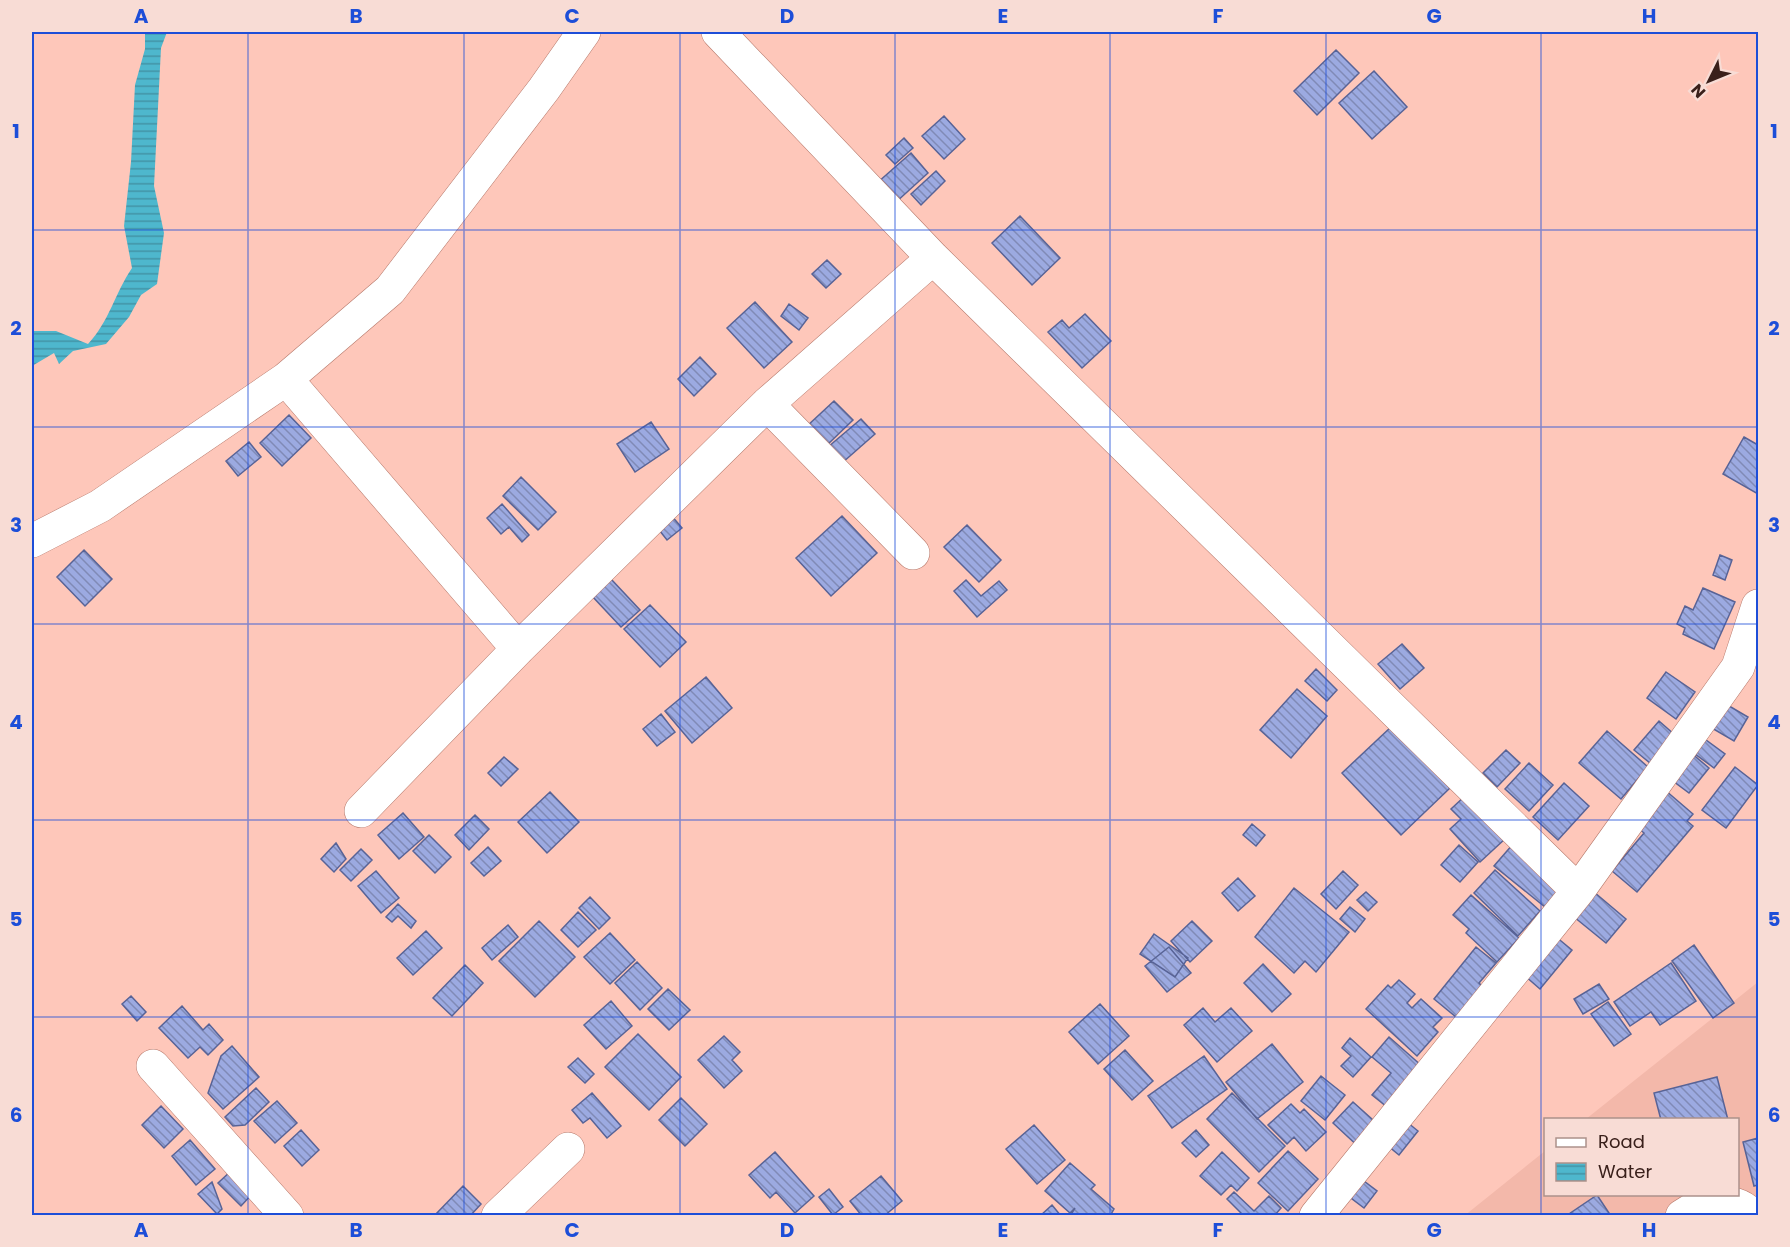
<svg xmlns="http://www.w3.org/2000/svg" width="1790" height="1247" font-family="Poppins,sans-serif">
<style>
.built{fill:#f3b8aa}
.water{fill:url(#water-rules)}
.building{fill:url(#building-back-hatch);stroke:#586396;stroke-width:1.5}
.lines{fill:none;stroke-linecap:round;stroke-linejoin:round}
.minor-casing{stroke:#b6786a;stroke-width:34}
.minor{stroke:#fff;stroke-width:33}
.grid{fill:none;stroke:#1d4ed8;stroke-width:1.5;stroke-opacity:0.55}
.neatline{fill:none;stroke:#1d4ed8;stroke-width:2}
.grid-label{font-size:20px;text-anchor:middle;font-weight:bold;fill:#1d4ed8}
</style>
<defs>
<pattern id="water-rules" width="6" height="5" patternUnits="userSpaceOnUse" patternTransform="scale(1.5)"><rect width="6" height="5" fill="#4eb7cd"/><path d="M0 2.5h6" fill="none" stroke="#4294a6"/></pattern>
<pattern id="building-back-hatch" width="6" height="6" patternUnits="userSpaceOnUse" patternTransform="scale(1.5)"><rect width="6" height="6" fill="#9caae1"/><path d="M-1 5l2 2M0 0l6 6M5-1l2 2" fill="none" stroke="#808ab6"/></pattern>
</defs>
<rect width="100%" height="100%" fill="#fec7ba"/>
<path class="built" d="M1758,982V1215L1464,1216L1545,1151L1546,1194H1738V1120L1586,1119Z"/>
<path class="water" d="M145,32H167L161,48L154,186L164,233L157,284L141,295L129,317L106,344L73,351L59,364L54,353L32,366V331H56L88,344C109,322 115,293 132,268L124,226L131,162L135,85L145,49Z"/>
<path class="building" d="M1336,50L1359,73L1317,115L1294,91Z
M1374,71L1407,107L1372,139L1339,103Z
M944,116L965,139L944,159L922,136Z
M904,138L913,148L895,164L886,155Z
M911,153L928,173L895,203L877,183Z
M936,171L945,181L921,205L911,194Z
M1020,216L1060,258L1032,285L992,243Z
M827,260L841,274L826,288L812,274Z
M755,302L792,342L764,368L727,328Z
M789,304L808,318L799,330L781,316Z
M1085,314L1111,341L1082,368L1048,332L1062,320L1069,328Z
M700,357L716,374L694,396L678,379Z
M834,401L853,420L825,447L806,427Z
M289,415L311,438L282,466L260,443Z
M861,419L875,434L842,463L828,447Z
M651,422L669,449L635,472L617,444Z
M1744,437L1758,445V494L1723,474Z
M249,442L261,457L238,476L226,461Z
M521,477L556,512L538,530L503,496Z
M502,504L529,535L522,542L509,527L501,534L487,518Z
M670,514L682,528L667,540L656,526Z
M842,516L877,553L831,596L796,558Z
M967,525L1001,560L979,582L944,547Z
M84,550L112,579L85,606L57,577Z
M1720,555L1732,560L1725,580L1713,575Z
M611,579L640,610L621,627L592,596Z
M966,580L981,596L999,581L1007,590L977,617L954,591Z
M1703,588L1735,602L1714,649L1683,634L1685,628L1677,624L1685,606L1693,610Z
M650,605L686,642L660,667L624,629Z
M1402,644L1424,668L1400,689L1378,664Z
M1316,669L1337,690L1327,701L1305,681Z
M1666,672L1695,692L1676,719L1647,698Z
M706,677L732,708L692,743L665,711Z
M1297,689L1327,716L1291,758L1260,730Z
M1724,703L1748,717L1734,741L1710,727Z
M661,714L675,732L657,746L643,729Z
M1659,721L1675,735L1650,763L1634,750Z
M1392,726L1450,788L1401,835L1342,773Z
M1607,731L1648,767L1621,799L1579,763Z
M1702,737L1725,754L1714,768L1691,751Z
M1506,750L1520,763L1497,787L1483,773Z
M1690,752L1709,768L1689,793L1669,778Z
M504,757L518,769L501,786L488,773Z
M1529,763L1553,785L1529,811L1505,789Z
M1735,767L1758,785L1726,828L1702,810Z
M1564,783L1589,806L1558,840L1533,817Z
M1665,790L1693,814L1687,821L1693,826L1637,892L1612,871L1644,833L1637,827Z
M550,792L579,822L547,853L518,822Z
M1466,795L1506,838L1480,862L1450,829L1461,819L1451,809Z
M403,813L424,837L399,859L378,835Z
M475,815L489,829L469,850L455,835Z
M1252,824L1265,835L1256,846L1243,835Z
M429,835L451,857L435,873L413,851Z
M336,843L346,859L334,872L321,859Z
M1513,844L1562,888L1545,907L1494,866Z
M1459,845L1478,862L1460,882L1441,865Z
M488,847L501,861L484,876L471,863Z
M361,849L372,860L351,881L340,870Z
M1495,870L1540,911L1518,936L1474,893Z
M376,871L399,898L381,913L358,886Z
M1343,871L1358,885L1336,909L1321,894Z
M1238,878L1255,896L1238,911L1222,893Z
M1294,888L1349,932L1316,972L1305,961L1294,973L1255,937Z
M1366,892L1377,902L1368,911L1357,900Z
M1594,892L1626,919L1606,943L1574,917Z
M1471,895L1519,938L1497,962L1466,933L1469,929L1453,915Z
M590,897L610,918L599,929L579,908Z
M398,904L416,921L411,928L398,916L392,922L386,917Z
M1350,907L1365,919L1355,932L1340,919Z
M578,912L596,930L578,947L561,930Z
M539,921L575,957L535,997L499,961Z
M1192,921L1212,941L1190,962L1171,941Z
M508,925L518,937L492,960L482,948Z
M426,931L442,948L413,975L397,958Z
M610,933L635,960L610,984L584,957Z
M1154,934L1188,958L1175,977L1140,954Z
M1555,936L1572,950L1540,989L1524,975Z
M1694,945L1734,1003L1713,1018L1672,961Z
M1169,947L1191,973L1167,992L1145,966Z
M1476,947L1496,963L1479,983L1482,986L1456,1017L1434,999Z
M637,962L662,988L640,1010L615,983Z
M1671,963L1696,1001L1660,1025L1651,1012L1630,1026L1614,1002Z
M1263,964L1291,994L1272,1012L1244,983Z
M465,965L483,983L452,1016L433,998Z
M1399,980L1415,994L1407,1003L1412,1008L1421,999L1442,1018L1433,1027L1438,1032L1417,1056L1366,1009L1388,985L1391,988Z
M1599,984L1609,999L1583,1014L1574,999Z
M668,989L690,1010L669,1030L648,1009Z
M131,996L146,1012L137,1021L122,1004Z
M611,1001L632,1026L606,1049L584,1025Z
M1608,1002L1631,1034L1614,1046L1591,1014Z
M1100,1004L1129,1036L1098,1064L1069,1032Z
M182,1006L203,1030L209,1024L223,1040L208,1055L200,1047L188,1058L159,1028Z
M1203,1008L1215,1022L1231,1008L1252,1031L1217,1062L1184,1025Z
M638,1034L681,1077L649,1110L605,1067Z
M724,1036L740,1052L732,1060L742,1071L724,1088L698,1060Z
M1389,1037L1422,1066L1387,1107L1372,1095L1391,1073L1372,1057Z
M1350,1038L1371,1057L1353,1077L1341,1066L1351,1056L1342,1048Z
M1272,1044L1303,1082L1257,1119L1226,1082Z
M232,1046L259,1077L223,1109L208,1093L221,1056Z
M1125,1050L1153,1081L1132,1100L1104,1069Z
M1204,1056L1227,1089L1172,1128L1148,1096Z
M578,1058L594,1074L585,1083L568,1067Z
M1321,1076L1345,1095L1325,1120L1301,1101Z
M1717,1077L1728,1120H1661L1654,1093Z
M256,1088L269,1102L245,1125L233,1126L225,1117Z
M592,1093L621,1126L607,1138L590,1118L583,1123L572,1110Z
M1232,1093L1285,1146L1259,1172L1207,1119Z
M681,1098L707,1124L685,1146L659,1120Z
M277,1101L297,1123L275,1143L254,1121Z
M1353,1102L1382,1128L1362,1150L1333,1123Z
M1291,1104L1300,1113L1304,1109L1326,1132L1306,1151L1294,1137L1287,1144L1268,1125Z
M161,1106L183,1129L164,1148L142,1125Z
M1402,1118L1418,1131L1399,1155L1383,1142Z
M1034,1125L1065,1160L1037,1184L1006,1149Z
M301,1130L319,1150L302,1166L284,1146Z
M1196,1130L1209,1145L1196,1157L1182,1143Z
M1758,1138V1185L1754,1186L1743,1142Z
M190,1140L215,1169L196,1185L172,1156Z
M1288,1151L1318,1179L1288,1211L1258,1183Z
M775,1152L814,1196L795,1213L776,1192L770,1198L749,1175Z
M1222,1152L1249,1178L1237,1191L1231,1185L1221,1195L1200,1176Z
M1070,1163L1095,1185L1091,1189L1114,1209L1110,1216H1070L1075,1208L1070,1213L1045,1191Z
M231,1171L253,1193L241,1206L218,1183Z
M881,1176L902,1201L884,1216H862L850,1201Z
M1360,1178L1377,1191L1364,1208L1347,1195Z
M212,1182L222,1209L217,1214L198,1194Z
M463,1186L481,1204L470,1216H434Z
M829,1189L843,1207L833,1215L819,1197Z
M1234,1192L1254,1211L1269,1196L1281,1208L1274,1216H1244L1227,1199Z
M1597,1195L1611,1216H1566Z
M1052,1205L1061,1216H1040Z"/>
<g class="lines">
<g class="minor-casing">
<path id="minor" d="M718,32L933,258L1578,891
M286,379L518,649
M767,404L913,553
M32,541L100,506L286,379L390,290L544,89L584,32
M361,811L518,649L767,404L933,258
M153,1066L287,1216
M498,1216L568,1149
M1316,1216L1578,891L1646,796L1738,667L1758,606
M1682,1216C1701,1202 1735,1195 1752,1216"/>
</g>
<use href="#minor" class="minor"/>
</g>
<path class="grid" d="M248,32V1216M464,32V1216M680,32V1216M895,32V1216M1110,32V1216M1326,32V1216M1541,32V1216M32,230H1758M32,427H1758M32,624H1758M32,820H1758M32,1017H1758"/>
<rect width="1790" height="1247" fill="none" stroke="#f8dcd5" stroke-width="66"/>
<rect x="1544" y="1118" width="195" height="78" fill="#f8dcd5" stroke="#ac918b" stroke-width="1.5"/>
<rect x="1556" y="1138" width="30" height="9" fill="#ffffff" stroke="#ac918b" stroke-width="1.5"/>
<text x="1598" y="1148" font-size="18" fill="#3a201b">Road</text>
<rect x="1556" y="1163" width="30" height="18" fill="url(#water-rules)" stroke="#ac918b" stroke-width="1.5"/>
<text x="1598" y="1178" font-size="18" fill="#3a201b">Water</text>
<g transform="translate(1709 81) rotate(227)" stroke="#f8dcd5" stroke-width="4.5" paint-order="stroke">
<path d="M0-4.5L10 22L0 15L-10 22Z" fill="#3a201b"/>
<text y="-9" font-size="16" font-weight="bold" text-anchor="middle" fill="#3a201b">N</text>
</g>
<rect x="33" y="33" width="1724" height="1181" class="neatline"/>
<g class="grid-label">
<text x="141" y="23">A</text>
<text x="356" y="23">B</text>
<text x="572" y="23">C</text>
<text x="787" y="23">D</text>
<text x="1003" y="23">E</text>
<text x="1218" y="23">F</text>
<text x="1434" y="23">G</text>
<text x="1649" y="23">H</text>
<text x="16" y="138">1</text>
<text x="1774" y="138">1</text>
<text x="16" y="335">2</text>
<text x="1774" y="335">2</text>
<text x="16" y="532">3</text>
<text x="1774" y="532">3</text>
<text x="16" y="729">4</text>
<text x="1774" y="729">4</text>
<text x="16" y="926">5</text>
<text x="1774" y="926">5</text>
<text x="16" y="1122">6</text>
<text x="1774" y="1122">6</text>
<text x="141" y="1237">A</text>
<text x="356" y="1237">B</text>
<text x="572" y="1237">C</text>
<text x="787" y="1237">D</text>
<text x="1003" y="1237">E</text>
<text x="1218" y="1237">F</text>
<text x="1434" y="1237">G</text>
<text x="1649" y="1237">H</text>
</g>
</svg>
